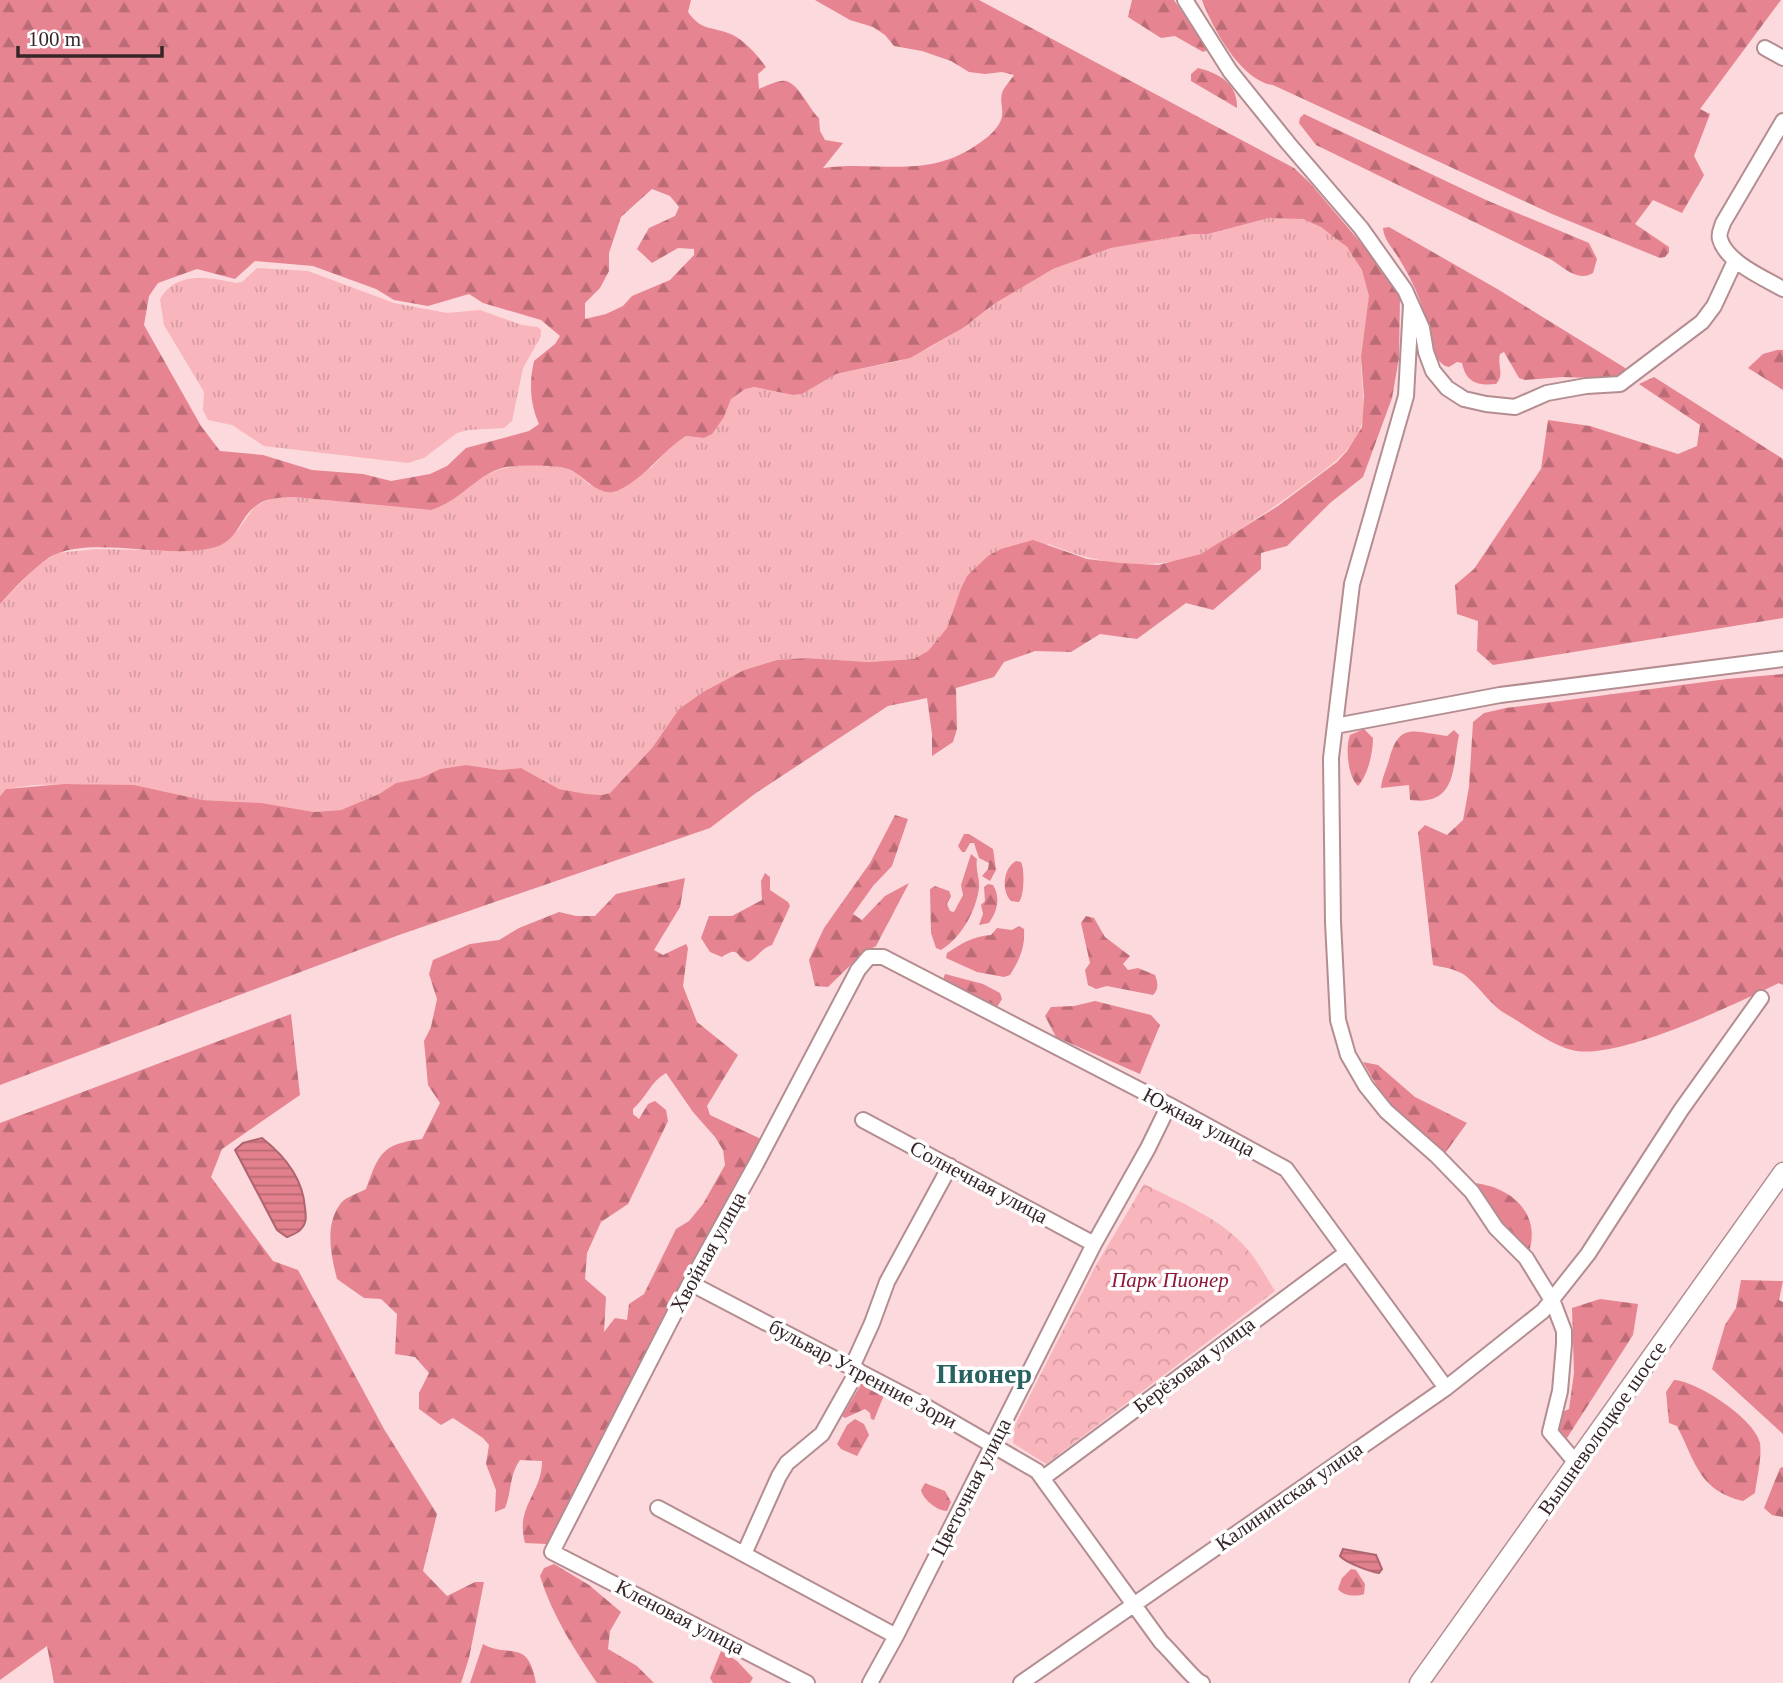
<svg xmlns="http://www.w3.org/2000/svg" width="1783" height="1683" font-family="'Times New Roman',serif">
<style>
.grass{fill:url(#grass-tufts)}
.forest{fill:url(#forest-firs);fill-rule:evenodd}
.park{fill:url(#park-crowns)}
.water{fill:url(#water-rules);stroke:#ae656f;stroke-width:2}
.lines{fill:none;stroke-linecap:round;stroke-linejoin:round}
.minor-casing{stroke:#b48d91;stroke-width:18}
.major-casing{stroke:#b48d91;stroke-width:21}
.minor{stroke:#fff;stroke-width:14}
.major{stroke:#fff;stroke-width:18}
.labels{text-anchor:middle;stroke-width:7;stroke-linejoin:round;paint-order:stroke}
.street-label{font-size:21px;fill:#362628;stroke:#fff}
.park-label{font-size:21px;font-style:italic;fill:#8e1938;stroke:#fff}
.district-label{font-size:28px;font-weight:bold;fill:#296260;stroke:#fff}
</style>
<defs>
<pattern id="grass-tufts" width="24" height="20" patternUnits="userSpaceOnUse" patternTransform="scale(1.75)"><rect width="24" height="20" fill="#f9b5bc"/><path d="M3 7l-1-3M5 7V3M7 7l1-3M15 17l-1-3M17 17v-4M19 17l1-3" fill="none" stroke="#d69ca2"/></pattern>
<pattern id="forest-firs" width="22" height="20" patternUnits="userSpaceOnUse" patternTransform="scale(1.75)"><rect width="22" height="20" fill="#e68491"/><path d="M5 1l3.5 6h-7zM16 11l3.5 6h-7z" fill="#bb6c76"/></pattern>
<pattern id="park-crowns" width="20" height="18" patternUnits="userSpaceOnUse" patternTransform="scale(1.75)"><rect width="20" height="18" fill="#f9b5bc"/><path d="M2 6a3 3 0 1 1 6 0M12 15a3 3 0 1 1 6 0" fill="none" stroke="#d69ca2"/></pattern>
<pattern id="water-rules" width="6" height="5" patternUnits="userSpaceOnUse" patternTransform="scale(1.75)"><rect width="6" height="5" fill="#e2808d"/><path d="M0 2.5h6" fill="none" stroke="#b86973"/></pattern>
</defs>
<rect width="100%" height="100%" fill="#fbd9dc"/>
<path class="grass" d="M1269,218C1281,218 1294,217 1306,220C1337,231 1368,262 1369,298C1369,319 1361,340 1361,361C1361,379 1367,413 1360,429C1347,457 1324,470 1300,488C1276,506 1252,522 1226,538C1218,544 1208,551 1199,555C1150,571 1096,565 1049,544L967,576L961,588L947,628L928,651L914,659L868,662L806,658L777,660L744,670L703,692L679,709L652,748L610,793L602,795L587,794L559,789L521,768L500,770L466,765L440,769L421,778L396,783L379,794L341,810L314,812L262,803L202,800L85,784L34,785L6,789L0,796V604L37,566L57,553L96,549L182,551L210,548L238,530L255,506L273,498L294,497L431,510C453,504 468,485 487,475C508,463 545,462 568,469C576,471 583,480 590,485L651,468L670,447L686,436L704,438L724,417L731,399L745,388L754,387L793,395L802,394L836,374L899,361L929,348L963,328L994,304L1053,269L1111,248L1193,234H1208Z
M257,268L308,271L394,303L447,313L480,310L522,325L538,327L541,330V336L523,368L512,421L504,428L468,430L457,433L424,458L408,463L264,446L232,425L208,420L203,410L204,392L164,325L160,299C176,271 209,277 236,283L242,282Z"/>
<path class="forest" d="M0,0H691L688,12C702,32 713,26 733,35C745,41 758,56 766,67L758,74L759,89C766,86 774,82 781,81C796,77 808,108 819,118L820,131L825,140L843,143L823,168C878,160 924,180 975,146C984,140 993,134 999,124C1006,113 999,104 1002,93C1004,87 1011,80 1014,75L1002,72L985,74L969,72L951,61L922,51L894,46L885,35L873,27L850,20L815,0H979L1294,168L1310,183L1366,249L1400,297L1399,358L1392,398L1363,477L1330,503L1287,546L1261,553V569L1213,610L1186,603L1137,639L1100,634L1071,652L1035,651L1004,662L994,677L956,688L957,729L953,742L932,756V734L927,698L888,706L756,793L710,828L399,935L0,1085V796L6,789L64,784L134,785L202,800L262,803L314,812L341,810L379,794L396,783L421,778L440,769L466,765L500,770L521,768L559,789L587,794L602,795L610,793L652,748L679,709L703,692L744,670L777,660L806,658L868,662L914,659L928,651L947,628L961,588L967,576L988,556L1001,549L1033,540L1087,559L1121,563L1158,565L1201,554L1278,506L1337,462L1347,451L1362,427L1364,397L1361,356L1369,296L1362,270L1347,247L1321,227L1303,219L1269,218L1208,234H1193L1111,248L1053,269L994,304L963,328L910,358L836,374L802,394L793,395L754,387L745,389L731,399L724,417L712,434L704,438L686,436C662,451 645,478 619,490C600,499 585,477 571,470C559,464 520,465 506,467C477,473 460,502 431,510L294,497C281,498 268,497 257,505C238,518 240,541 212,548C166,559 97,537 56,554C39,561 13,590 0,604ZM652,189L670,196L679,207L675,216L649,228L637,249L652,263L678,248L694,249V255L670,280L632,296L623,306L606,314L585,319V303L600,288L609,271V253L621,217ZM255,261L313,266L376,289L394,300L428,306L469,294L483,303L541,320L560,336L555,344L534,361C529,383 530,404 539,424L529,431L466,448L447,466L430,474L391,481L363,474L312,470L263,455L220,451L201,426L144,325L149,296L158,283L197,269L235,279Z
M1132,0H1174L1208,50L1203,52L1175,36L1161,38L1128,17Z
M1202,0H1781L1700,109L1710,114L1694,156L1704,175L1682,213L1653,200L1635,224L1669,247V252L1665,257L1660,258L1552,214L1273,85C1241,81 1212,27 1202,0Z
M1198,68C1218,73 1238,83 1237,108L1191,81V74Z
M1304,114L1486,200L1589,243L1597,259L1593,273C1578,282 1564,268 1552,260L1316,145L1299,123L1300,118Z
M1389,227L1499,290L1622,366L1626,369L1623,379L1563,377L1525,380L1519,378L1504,352L1500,354C1497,365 1505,375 1496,384C1477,386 1466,382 1462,363L1457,362L1449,367C1429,364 1427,318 1420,301C1415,286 1406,270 1398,257C1392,247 1384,240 1383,228Z
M1777,350H1783V390L1748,368L1763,354Z
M1654,377L1783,459V618L1493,665L1477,651L1478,621L1457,614L1455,585L1474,569L1541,469L1548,420L1590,426L1678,454L1697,446L1700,425L1639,384Z
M1783,674V985L1779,983C1737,1003 1616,1062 1572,1050C1549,1044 1527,1026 1506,1014C1488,1004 1474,978 1459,972C1451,968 1441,967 1433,965L1418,832L1425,825L1447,835L1463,820L1469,787L1473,722L1484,713L1506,708L1727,679Z
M1364,729L1373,738C1373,753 1368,775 1358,786C1348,777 1345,748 1350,735Z
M1454,730L1459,735C1452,769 1457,806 1410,800L1409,785L1381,788C1382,778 1386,770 1389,760C1399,721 1414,732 1447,736Z
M895,815L908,819L892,866L873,886L853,914L862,920L885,896L909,883L876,946L862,954L828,987L815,986L809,960L824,928L870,863Z
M964,834H969L993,849L996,870L990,881L982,876L988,869L989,863L979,858L974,843H970L965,852H962L958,846Z
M971,854L977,859C975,869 980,878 979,888C976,911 961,938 941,950L936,948L931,933L930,889L935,886L949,891L951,896L947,904L950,911L954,912L963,895L961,885Z
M1016,861L1021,862C1025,870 1024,896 1019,902L1011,901C1001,891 1003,868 1016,861Z
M765,873L770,877V890L788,902L790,906L772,945C761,948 758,958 748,962C735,957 740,945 722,957L710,952L701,938L709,916H732L762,900L761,881Z
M685,878L680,907L654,950L663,955L686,944L688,948L683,986L697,1022L738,1055L707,1106L710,1115L761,1139L547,1544L525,1543C515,1506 542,1494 542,1461L520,1460C509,1476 512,1490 505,1508L495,1512L496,1490L486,1464L489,1445L483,1438L453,1418L441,1425L419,1409V1393L429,1373L415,1357L395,1354L397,1314L381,1299L364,1298L337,1279C331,1255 324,1225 341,1203C346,1197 359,1193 366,1189C379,1153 382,1144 422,1139L440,1103L428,1085L424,1041L431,1027L437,999L429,974L433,960L470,944L499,940L519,928L559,912L576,916H595L616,894ZM666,1073L693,1112L715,1137L723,1150L725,1165L703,1204L689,1221L676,1229L644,1294L629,1304L627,1320L615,1318L604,1332L606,1297L585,1279L587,1253L601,1222L628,1204L668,1121L666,1110L655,1101L648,1104L639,1119L633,1114V1109C646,1098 651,1081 666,1073Z
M988,884L993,885C1001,898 997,912 989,923L979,925L983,914L981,905L985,901L984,887Z
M1086,916L1094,918L1105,937L1130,956L1123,964L1128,970L1138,968L1155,975C1158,983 1159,989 1153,995L1107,986L1096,989L1088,985L1085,970L1090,963L1081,923Z
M1019,926L1024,929C1025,948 1020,959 1010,975L1004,977L977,972L946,958L947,953C961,944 973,936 991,935L997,928L1012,930Z
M945,974L983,984L1000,993L1002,999L997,1007L987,1005L941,985Z
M1095,1001L1151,1015L1160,1025L1140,1074L1056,1037L1045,1016L1051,1007L1074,1006Z
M291,1014L300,1095L222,1149L211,1177L273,1261L298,1270L384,1429L437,1514L423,1571L447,1596L475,1582H484L469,1658L461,1683H54L47,1646L0,1680V1123Z
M1363,1062L1378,1065L1415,1097L1467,1123L1443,1156L1392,1112Z
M1474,1183C1513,1187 1544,1216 1527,1257L1497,1227Z
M1741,1280L1783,1281L1779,1300L1783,1302V1434L1712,1369L1725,1325L1736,1308Z
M1600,1299L1638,1304L1633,1335L1567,1438L1558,1430L1562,1412L1569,1409L1574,1373L1572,1308Z
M1674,1380C1697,1381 1755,1419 1760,1443C1762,1458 1757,1477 1755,1493L1743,1501C1699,1491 1695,1461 1677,1426L1669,1423L1666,1392Z
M862,1383L870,1385L884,1395L874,1420L871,1419L870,1413L865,1409L845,1418L842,1416Z
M855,1419L864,1424L869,1435L857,1456L841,1449L837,1444L847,1425Z
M1783,1467V1517L1772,1515L1764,1508L1780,1468Z
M925,1483L945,1491L951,1502L947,1511C938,1511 923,1500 921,1490Z
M554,1564L589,1585L621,1612L610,1631L608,1649L637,1666L654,1683H597C574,1649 552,1615 540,1576L544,1568Z
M1351,1569L1356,1570L1365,1584L1364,1594C1356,1597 1343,1596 1338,1589L1342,1578Z
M483,1644C509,1659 528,1637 536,1683H470Z
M721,1651L737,1661L753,1678L750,1683H713L710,1678Z"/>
<path class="park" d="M1144,1184C1179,1202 1221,1218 1247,1249C1258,1261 1266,1277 1275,1291L1046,1464L1013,1443L1015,1425L1094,1269Z"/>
<path class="water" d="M262,1138C285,1156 303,1178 305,1208C306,1216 307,1223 301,1229C298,1233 292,1235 287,1237L277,1230L235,1150L243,1143Z
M1343,1549L1376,1555L1382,1569L1379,1573C1370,1572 1345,1562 1340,1556Z"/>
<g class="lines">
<g class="minor-casing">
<path id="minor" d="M1185,0L1230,71L1288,143L1361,228L1405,290L1422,328L1426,352L1433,371L1447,388L1464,399L1486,404L1515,407L1547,393L1586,386L1620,384L1702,322L1714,306L1735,261
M1765,48L1783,58
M1783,121L1723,223C1722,227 1718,234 1720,239C1726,262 1764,278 1783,289
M1411,305L1406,396L1352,584L1331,758L1333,922L1338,1020L1348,1055L1366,1086L1386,1111L1437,1156L1472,1192L1496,1228L1526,1258L1553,1302L1564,1331V1344L1560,1391L1550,1432L1577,1464
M1335,726L1500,695L1783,659
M863,1120L1094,1244
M690,1283L925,1406L1037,1471L1161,1642C1170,1650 1195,1681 1202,1683
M852,1367L872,1323L887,1282L950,1166
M1043,1478L1346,1253
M658,1508L896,1636
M744,1554L779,1476L787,1463L822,1434L858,1370
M807,1683L552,1552L690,1283L756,1164L858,970L869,957H883L1169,1105L1286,1169L1446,1388
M870,1683L896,1636L1094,1244L1148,1148L1169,1105
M1021,1683L1446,1388L1543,1311L1588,1254L1681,1110L1761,998"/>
</g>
<g class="major-casing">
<path id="major" d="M1419,1683L1783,1172"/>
</g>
<use href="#minor" class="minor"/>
<use href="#major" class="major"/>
</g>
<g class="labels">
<g class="street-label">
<text transform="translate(1199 1122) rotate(28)" y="7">Южная улица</text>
<text transform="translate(979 1182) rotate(28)" y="7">Солнечная улица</text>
<text transform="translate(708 1252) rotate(-61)" y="7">Хвойная улица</text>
<text transform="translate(1194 1365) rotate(-37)" y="7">Берёзовая улица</text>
<text transform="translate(863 1374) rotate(28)" y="7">бульвар Утренние Зори</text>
<text transform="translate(1602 1428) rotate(-55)" y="7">Вышневолоцкое шоссе</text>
<text transform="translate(971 1487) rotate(-63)" y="7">Цветочная улица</text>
<text transform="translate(1289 1496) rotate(-35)" y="7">Калининская улица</text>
<text transform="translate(680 1617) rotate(27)" y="7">Кленовая улица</text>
</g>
<g class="park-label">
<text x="1170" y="1287">Парк Пионер</text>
</g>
<g class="district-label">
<text x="984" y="1383">Пионер</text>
</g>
</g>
<path d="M18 46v10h144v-10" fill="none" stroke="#362628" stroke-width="3.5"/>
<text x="28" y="46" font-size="21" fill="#362628" stroke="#ffffff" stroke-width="5" paint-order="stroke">100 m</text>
</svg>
